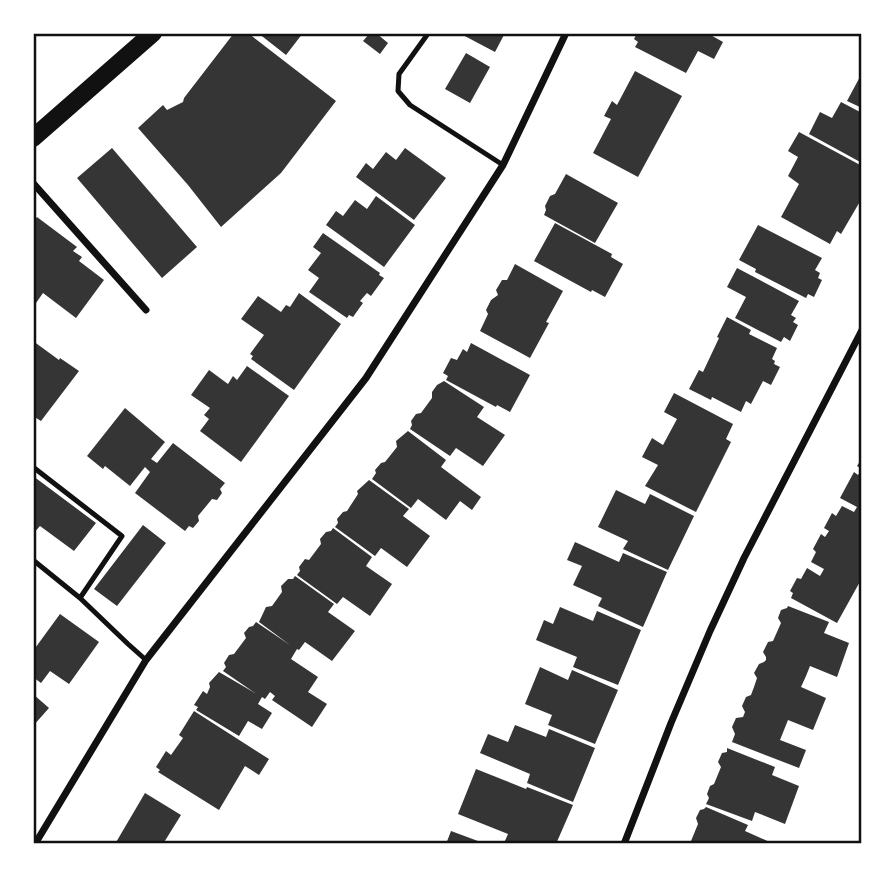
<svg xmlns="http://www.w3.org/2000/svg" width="895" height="877" font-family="'DM Sans',sans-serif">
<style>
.building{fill:#353535}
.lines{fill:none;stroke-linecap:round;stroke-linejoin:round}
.service{stroke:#111;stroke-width:5}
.minor{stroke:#111;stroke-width:7}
.primary{stroke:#111;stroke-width:18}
.neatline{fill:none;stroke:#111;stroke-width:2.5}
</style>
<rect width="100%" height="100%" fill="#fff"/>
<path class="building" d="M234,33H248L336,101L281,173L221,227L188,185L138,128L163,105L167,110L183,102L184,98Z
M258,33H303L286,55Z
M370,33H376L388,43L380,54L363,41Z
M459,33H505L495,52Z
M637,33H707L723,42L714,59L698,51L686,73L635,47L638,42L634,39Z
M466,53L490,67L470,103L445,89Z
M635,71L682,96L638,177L593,153L611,119L604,116L612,101L617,105Z
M862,73V108L847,101Z
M841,102L862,113V163L809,134L820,112L832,118Z
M799,132L862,166V198L841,234L837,231L830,244L781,217L799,184L788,176L798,157L788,151Z
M112,148L197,247L162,278L77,178Z
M405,148L446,178L414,220L356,177L366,163L373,169L386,152L396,160Z
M566,174L618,203L595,243L544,215L546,210L545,206L550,196L555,194Z
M376,196L415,225L384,267L326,225L336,211L343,216L355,200L367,209Z
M37,217L77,247L73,251L82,257L79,261L104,280L76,318L43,293L36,303L33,301V222Z
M555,223L612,254L611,257L623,264L605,297L592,290L591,292L534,261Z
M758,225L822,258L815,270L820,273L818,278L822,280L814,297L808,294L806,298L755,272L756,269L739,260Z
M323,233L380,273L379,275L384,278L371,296L367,293L360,301L363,303L353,317L349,315L347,318L309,292L319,278L308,270L321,253L313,247Z
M515,264L563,291L546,322L549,323L530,358L480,331L488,314L486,310L491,300L498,295L496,290L502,280H507Z
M737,268L799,301L791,315L796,318L793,322L798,325L790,341L784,337L781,342L735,318L746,297L727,287Z
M299,293L341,324L294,390L251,359L253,356L250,354L264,335L241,319L258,296L281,312L286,305L290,307Z
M727,317L751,330L749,334L777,348L772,359L775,361L774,364L780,367L771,385L763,381L751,404L746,401L741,412L712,397L711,400L689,389L699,370L703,372L719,338L717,337Z
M33,341L59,360L60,358L79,371L41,421L33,416Z
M471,343L530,375L510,412L497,405L496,407L446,380L448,376L443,373L451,358L457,360L463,349L467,352Z
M247,366L289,396L241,462L200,431L209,419L204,415L210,408L191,395L209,370L228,384L233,376L237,380Z
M444,381L484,407L477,417L505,435L483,466L456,448L450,456L410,429L412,425L411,421L416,414L421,413L432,398V392L437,385Z
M674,393L733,424L726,439L731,442L696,512L645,486L658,465L642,457L652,438L663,445L677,419L664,412Z
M125,408L165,442L151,459L157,463L173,443L225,483L220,489L222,493L217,500L212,499L198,516L199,521L193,528L189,526L185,531L135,493L150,472L145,467L130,486L105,466L103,469L87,456Z
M408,431L446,460L441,467L481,497L472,510L460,501L446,520L418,499L411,508L372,479L376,473L375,470L381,463L385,462L397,447L396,441Z
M862,458V578L837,623L791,598L793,593L790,591L797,578L801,579L807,568L820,576L824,569L811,562L816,552L813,549L821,534L825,537L829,531L824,528L832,513L836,516L842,506L854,512L857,507L840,498L854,472L858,475L862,469L857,466Z
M33,476L96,523L74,551L40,526L33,534Z
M369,480L409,509L403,516L430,536L407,567L381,548L375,556L335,527L338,523L337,519L343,512L347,511L358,494L357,491Z
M616,490L645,504L650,494L694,516L668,570L623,549L628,541L598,527Z
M143,525L166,543L117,606L94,589Z
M333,528L372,557L366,566L392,584L370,616L343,597L337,604L297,575L300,571L299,567L305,559L309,560L321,544L320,539L326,532L331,531Z
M575,542L619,562L623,553L667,572L643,627L598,606L602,598L573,585L582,566L567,560Z
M295,576L334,604L328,612L355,631L332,661L305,642L299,650L297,649L291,659L318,677L308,692L327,704L312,727L272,700L275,696L270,692L265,699L262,697L258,704L272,713L262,729L248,721L239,736L196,710L198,707L194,705L203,691L207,694L210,687L209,683L219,672L255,693L223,671L226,667L224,663L229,655L234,654L246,638L244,633L249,627L253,626L256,622L290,645L259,622L266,607L272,606L282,592L281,586L288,579H293Z
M788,606L829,622L824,633L849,643L837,677L810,666L806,676L801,687L826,698L813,730L788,720L780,740L806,750L799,768L732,742L735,734L732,727L736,718L743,717L745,712L742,706L746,697L751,695L754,687L757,678L754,673L759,664L764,662L766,660V657L763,652L768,642L773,641L781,623L778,618L781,610L787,608Z
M560,607L593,621L597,611L641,630L618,685L573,667L577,657L536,640L544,620L553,624Z
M60,614L99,642L69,684L50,671L41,683L33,677V651Z
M540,667L568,680L572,670L618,690L595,744L548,725L552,715L525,704Z
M33,694L49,708L33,726Z
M194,711L269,759L259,775L245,766L219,810L158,772L160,770L156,767L166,751L171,755L183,738L179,735Z
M515,725L546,737L549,729L595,748L573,802L527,783L530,774L480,753L488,734L508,742Z
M727,748L775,767L772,775L799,786L785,824L755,812L752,821L706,804L709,798L707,794L710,786L714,784L721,767L718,762L722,753L727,752Z
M476,769L526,789L527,787L573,805L556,844H507L504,843L508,834L458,814Z
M145,793L181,815L163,844H115Z
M706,807L748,825L745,831L774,844H684L691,841L698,824L696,818L700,810L704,809Z
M451,831L486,844H446Z"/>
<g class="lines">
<path class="service" d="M427,35L399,74L398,91L410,105L503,165
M33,467L122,536L80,598
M33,560L80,598L128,644L146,660"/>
<path class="minor" d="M33,183L146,310
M35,844L146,660L366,378L503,165L566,33
M624,844L671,723L710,631L744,558L862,330"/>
<path class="primary" d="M33,138L153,33"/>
</g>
<rect width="895" height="877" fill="none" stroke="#ffffff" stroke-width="70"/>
<rect x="35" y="35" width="825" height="807" class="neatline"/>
</svg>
